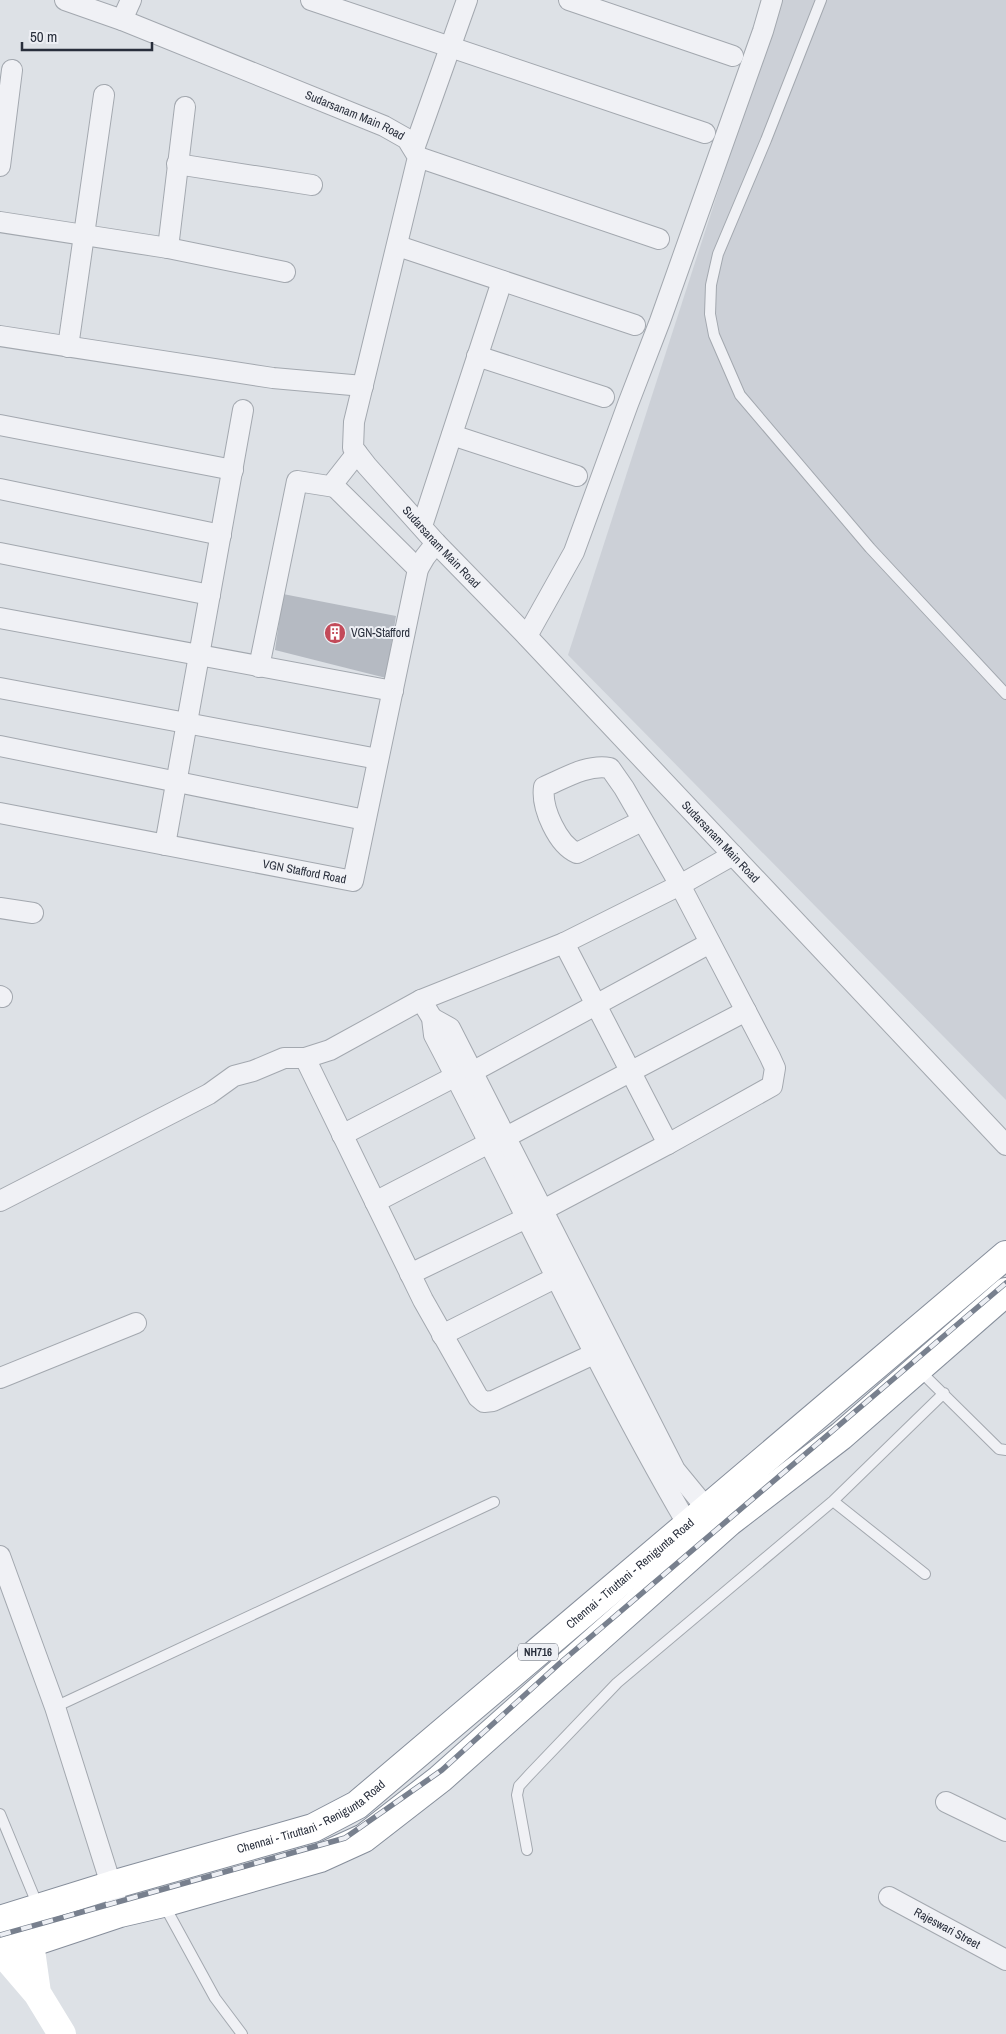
<svg xmlns="http://www.w3.org/2000/svg" width="1006" height="2034" font-family="'Archivo Narrow',sans-serif">
<style>
.built{fill:#ccd0d7}
.building{fill:#b5bac2}
.lines{fill:none;stroke-linecap:round;stroke-linejoin:round}
.lane-casing{stroke:#a3a8af;stroke-width:12}
.street-casing{stroke:#a3a8af;stroke-width:22}
.highway-casing{stroke:#868e9b;stroke-width:30}
.lane{stroke:#f0f1f5;stroke-width:10}
.street{stroke:#f0f1f5;stroke-width:20}
.secondary{stroke:#fff;stroke-width:28}
.highway{stroke:#fff;stroke-width:28}
.rail-casing{stroke:#78808e;stroke-width:5.5}
.rail{stroke:#edeff4;stroke-width:4;stroke-dasharray:11;stroke-linecap:butt}
.labels{text-anchor:middle;stroke-width:4;stroke-linejoin:round;paint-order:stroke}
.shield{fill:#edeff4;stroke:#636872;stroke-width:1}
.shield-label{font-size:11px;font-weight:bold;fill:#282e3b}
.street-label{font-size:12px;fill:#282e3b;stroke:#edeff4}
.poi-label{font-size:12px;fill:#282e3b;stroke:#edeff4;text-anchor:start}
</style>
<rect width="100%" height="100%" fill="#dde1e6"/>
<path class="built" d="M780,0H1006V1100L568,655Z"/>
<path class="building" d="M283,594L396,616L386,678L275,650Z"/>
<g class="lines">
<g class="lane-casing">
<path id="lane" d="M821,0L766,140L718,254L711,285L710,314L714,335L740,395L870,548L1006,694
M918,1369L999,1449L1006,1450
M833,1501L925,1574
M55,1707L494,1502
M0,1814L38,1906
M527,1850L517,1795L519,1786L530,1774L617,1683L833,1501L944,1393
M163,1903L215,1998L242,2034"/>
</g>
<g class="street-casing">
<g id="street">
<path id="s1" d="M65,0L122,20L384,126L407,139L418,157L354,422L353,448L367,466L436,543L522,631L1006,1145"/>
<path d="M311,0L705,133"/>
<path d="M569,0L733,56"/>
<path d="M122,20L131,0"/>
<path d="M414,149L467,0"/>
<path d="M418,157L659,239"/>
<path d="M177,164L312,185"/>
<path d="M0,166L12,70"/>
<path d="M0,222L168,248L285,272"/>
<path d="M398,246L635,325"/>
<path d="M168,248L185,107"/>
<path d="M0,336L273,378L363,386"/>
<path d="M68,347L104,95"/>
<path d="M477,356L604,397"/>
<path d="M0,425L233,470"/>
<path d="M452,435L577,476"/>
<path d="M357,453L335,481V487L418,569"/>
<path d="M0,489L221,535"/>
<path d="M422,526L502,281"/>
<path d="M0,553L210,595"/>
<path d="M0,618L393,691"/>
<path d="M527,636L574,552L628,404L660,321L763,31L772,0"/>
<path d="M259,667L297,481L335,487"/>
<path d="M0,688L378,759"/>
<path d="M0,746L365,820"/>
<path id="s2" d="M0,813L353,881L418,569L425,557L436,543"/>
<path d="M165,845L243,410"/>
<path d="M0,908L33,913"/>
<path d="M564,943L668,1144"/>
<path d="M0,996L2,997"/>
<path d="M421,1000L432,1018L434,1035C519,1197 595,1366 688,1525"/>
<path d="M432,1018L450,1028L675,1470L707,1509"/>
<path d="M305,1058L423,1300L478,1397L484,1402L493,1401L596,1353"/>
<path d="M472,1072L710,943"/>
<path d="M342,1135L456,1076"/>
<path d="M506,1137L746,1011"/>
<path d="M0,1201L209,1094L234,1076L253,1071L284,1058H305L330,1050L421,1000L564,943L680,885L733,855"/>
<path d="M375,1202L489,1143"/>
<path d="M410,1274L543,1210L668,1144L772,1086L775,1068L770,1057L680,885L624,788L610,768C587,764 565,778 544,787C541,808 558,845 577,853L642,821"/>
<path d="M442,1335L557,1277"/>
<path d="M0,1378L136,1323"/>
<path d="M0,1556L55,1707L120,1913"/>
<path d="M946,1802L1006,1831"/>
<path id="s3" d="M889,1897L1006,1960"/>
</g>
</g>
<g class="highway-casing">
<g id="highway">
<path id="s4" d="M0,1920L112,1885L313,1828L357,1805L1006,1255"/>
<path d="M0,1950L30,1943L120,1913L163,1903L320,1858L364,1838L440,1779L729,1522L841,1436L1006,1292"/>
</g>
</g>
<use href="#lane" class="lane"/>
<use href="#street" class="street"/>
<path class="secondary" d="M18,1915L30,1943L37,1993
M0,1950L37,1993L62,2034"/>
<use href="#highway" class="highway"/>
<g class="rail-casing">
<path id="rail" d="M0,1935L345,1838L442,1770L560,1663L1006,1283"/>
</g>
<use href="#rail" class="rail"/>
</g>
<defs>
<g id="building-disc" transform="scale(1.125)"><circle r="9.5" fill="#c34a59" stroke="#edeff4"/><path d="M-4-6H4V6H1V3H-1V6H-4ZM-2.5-4.3h1.7v1.8h-1.7ZM.8-4.3h1.7v1.8H.8ZM-2.5-1h1.7V.8h-1.7ZM.8-1h1.7V.8H.8Z" fill="#fff"/></g>
</defs>
<g fill-rule="evenodd">
<use href="#building-disc" x="335" y="633"/>
</g>
<g class="labels">
<rect class="shield" x="518" y="1643.5" width="40" height="17" rx="4"/>
<g class="shield-label">
<text x="538" y="1656">NH716</text>
</g>
<g class="street-label">
<text dy="4" stroke="none"><textPath href="#s1" startOffset="312">Sudarsanam Main Road</textPath></text>
<text dy="4" stroke="none"><textPath href="#s1" startOffset="822">Sudarsanam Main Road</textPath></text>
<text dy="4" stroke="none"><textPath href="#s1" startOffset="1228">Sudarsanam Main Road</textPath></text>
<text dy="4" stroke="none"><textPath href="#s2" startOffset="310">VGN Stafford Road</textPath></text>
<text dy="4" stroke="none"><textPath href="#s4" startOffset="734">Chennai - Tiruttani - Renigunta Road</textPath></text>
<text dy="4" stroke="none"><textPath href="#s4" startOffset="329">Chennai - Tiruttani - Renigunta Road</textPath></text>
<text dy="4" stroke="none"><textPath href="#s3" startOffset="66">Rajeswari Street</textPath></text>
</g>
<g class="poi-label">
<text x="351" y="637">VGN-Stafford</text>
</g>
</g>
<path d="M22 42v8h130v-8" fill="none" stroke="#282e3b" stroke-width="2.5"/>
<text x="30" y="42" font-size="15" fill="#282e3b" stroke="#edeff4" stroke-width="4" paint-order="stroke">50 m</text>
</svg>
